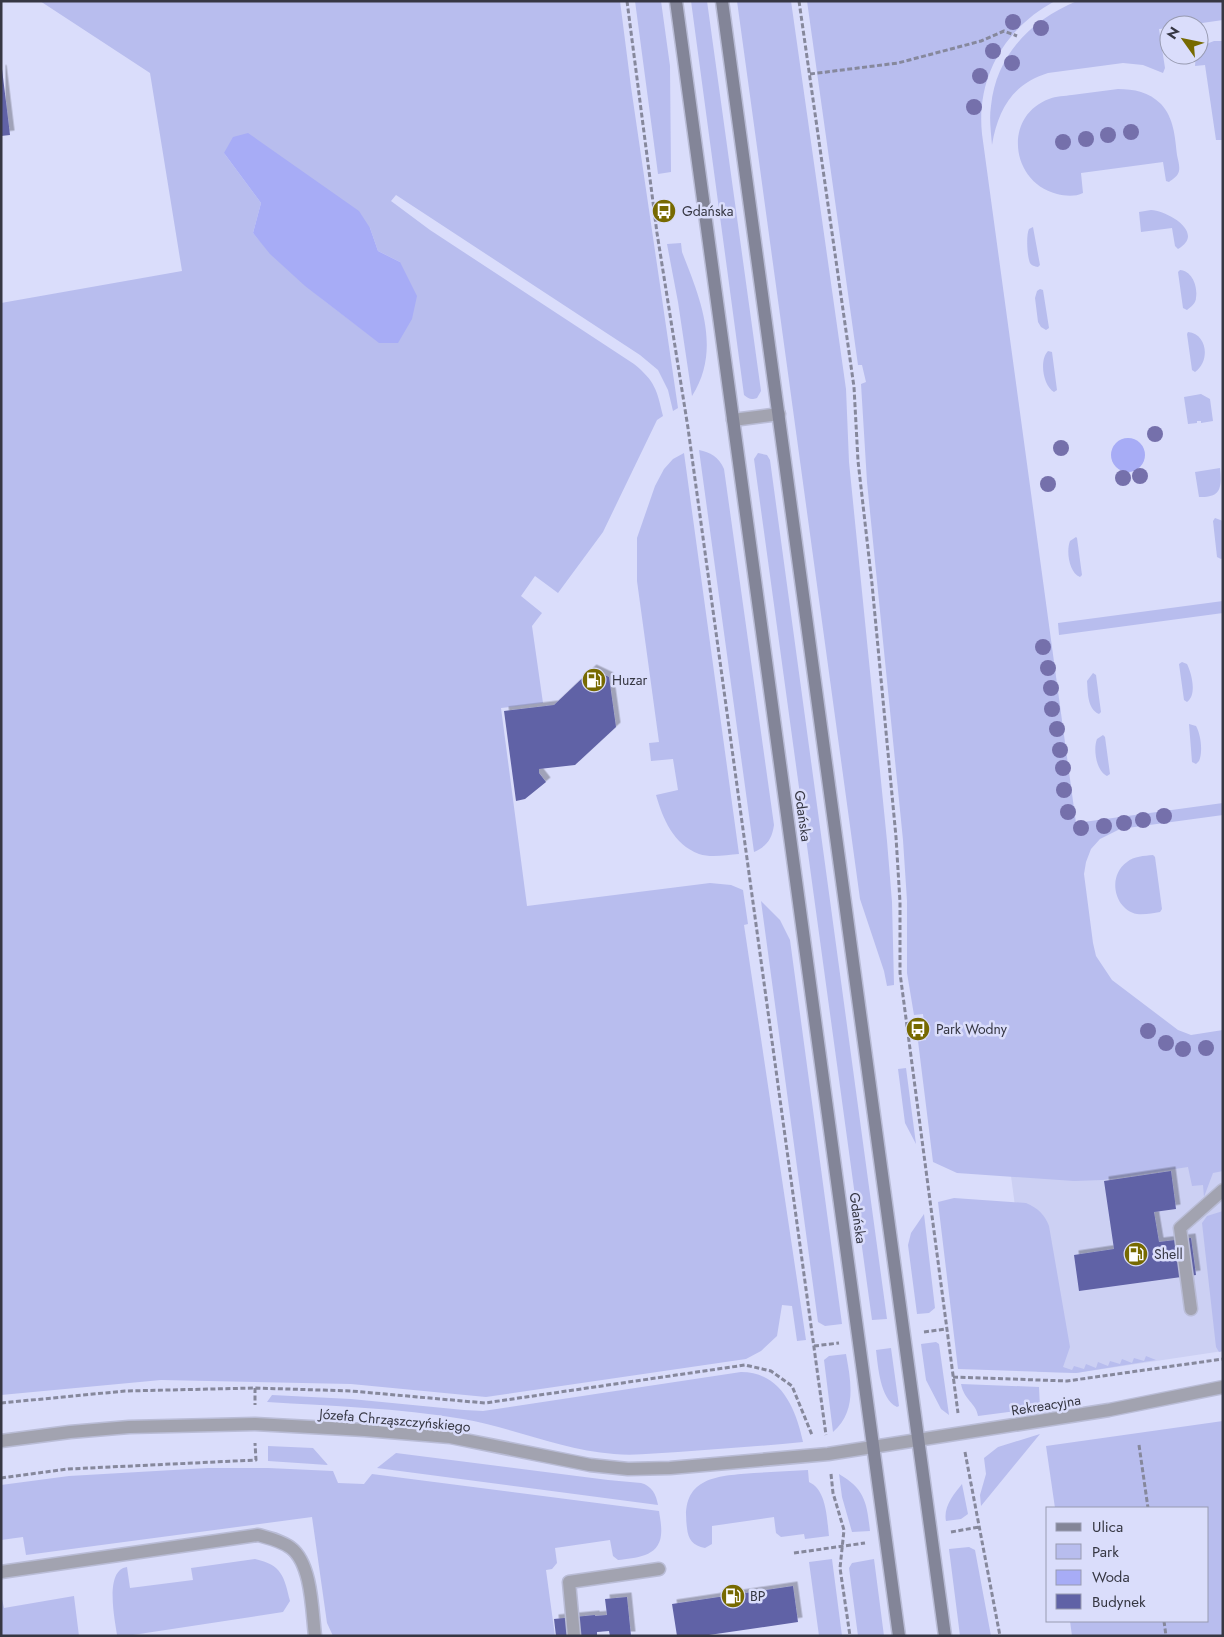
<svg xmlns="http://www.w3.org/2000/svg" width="1224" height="1637" font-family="Jost,sans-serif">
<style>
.built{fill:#ccd0f3}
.green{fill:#b8bdee;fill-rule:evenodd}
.water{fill:#a7acf6}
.building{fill:#6062a6;filter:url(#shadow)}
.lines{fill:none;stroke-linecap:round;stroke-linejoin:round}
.service-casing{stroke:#b9bcd6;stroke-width:15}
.minor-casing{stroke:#b9bcd6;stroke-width:15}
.secondary-casing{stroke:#b9bcd6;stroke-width:15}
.path{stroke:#86889c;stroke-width:3;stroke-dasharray:5 2.5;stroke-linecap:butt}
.service{stroke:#a2a3b0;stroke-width:12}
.minor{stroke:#a2a3b0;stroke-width:12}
.secondary{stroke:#838598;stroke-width:12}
.tree{fill:#7570ab}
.labels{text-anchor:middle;stroke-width:5;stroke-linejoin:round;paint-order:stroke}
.poi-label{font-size:14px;fill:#363743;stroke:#daddfb;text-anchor:start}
.street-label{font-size:14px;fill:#363743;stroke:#daddfb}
</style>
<defs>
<filter id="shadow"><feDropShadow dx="4.5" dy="-4.5" stdDeviation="0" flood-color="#0004"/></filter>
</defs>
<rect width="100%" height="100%" fill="#daddfb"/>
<path class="built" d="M1223,1146V1351L1076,1373L1037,1372L1011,1176Z"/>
<path class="green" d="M40,1H620L631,87L678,408L673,411L668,390L658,370L640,355L396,195L391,201L430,230L634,364C655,381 657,390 663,416L657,420L603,532L558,593L535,576L521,596L542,613L532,626L543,703L501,708L527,906L710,883L731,885L743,890L748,924L744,925L806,1340L797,1341L792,1306L782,1305L777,1336L761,1351L746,1359L486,1397L351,1384L161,1380L1,1395V303L182,271L150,73ZM224,153L370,228L378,251L400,262L379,342C335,309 289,276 253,233L261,203Z
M635,1H661L670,66L671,172L658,174Z
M691,1H707L761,391L757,398C751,400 749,399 744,395Z
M737,1H791L846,389L849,462L887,841L892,902L894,985L887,986L884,971L860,899Z
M807,1H1055C1005,28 976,77 982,134L1076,823L1223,803V815L1120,829L1100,839L1091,849L1086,862L1084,874L1093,943L1096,956L1112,980L1178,1030L1191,1035L1223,1030V1171L1213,1173L1204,1197L1203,1185L1192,1186L1188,1167L1103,1180L1074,1181L957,1173L933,1162L918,1041L926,1040L923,1014L914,1015L907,973V901L903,840L867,482L861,384L866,382L862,365H858Z
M1077,1H1223V20L1188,25H1169V28L1159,29L1165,68L1163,73L1143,65L1123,63L1048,73C1012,84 998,110 992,145C991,132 989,119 991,106C996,55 1031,20 1077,1Z
M1214,41H1223V140H1216L1205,65L1195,66L1196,55H1199L1201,46Z
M1118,89C1134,89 1149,92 1161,104C1174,118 1175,137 1177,155C1178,160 1180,166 1179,171C1178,176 1173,179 1169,182L1166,181L1163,162L1081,173L1083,193C1075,197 1065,196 1057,194C1010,182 1003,116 1049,99C1056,96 1065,96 1072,95C1087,93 1103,91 1118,89Z
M1151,210C1168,211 1206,233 1178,249L1175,246L1172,228L1141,232L1139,212Z
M1033,227L1040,265L1038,267C1034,266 1032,266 1030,263C1027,256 1026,235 1029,229Z
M681,243L682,252C700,298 722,349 692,396L678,302L667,244Z
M1180,270C1192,271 1198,286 1196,298C1196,303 1191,307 1187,310L1183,308L1178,272Z
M1040,289L1043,290L1049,328L1046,330L1041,327L1038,322L1035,298L1037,291Z
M1188,332C1208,334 1210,362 1195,372L1192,370L1187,334Z
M1048,351L1052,352L1057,390L1054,392C1043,386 1039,360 1048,351Z
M1201,394L1210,399L1213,421L1201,423V421H1197V423L1188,424L1184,397Z
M699,450C710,452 719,457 724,469L774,825C772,839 767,846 754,852Z
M684,453L739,854C726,855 711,858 699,854C673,844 663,819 656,795L678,790L673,759L651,761L649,743L659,742L637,581V538L655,486L664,469L673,459Z
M758,453L767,455L770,460L887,1319L872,1320L754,459Z
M1220,468C1222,488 1221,498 1199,497L1195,472Z
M1215,518L1223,521V558L1221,559L1217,557L1213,521Z
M1076,537L1077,538L1082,575L1080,577C1069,573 1066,551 1070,541Z
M1223,601V613L1059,635L1058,623Z
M1182,662L1187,664C1192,674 1197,695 1187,702L1184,700L1179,664Z
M1093,673L1096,675L1101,712L1099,714C1087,709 1088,692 1087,681Z
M1189,724L1196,726C1201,735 1203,752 1199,761L1196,764L1192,762Z
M1103,735L1105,737L1110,774L1107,776C1096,771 1093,749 1097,739Z
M1153,855L1155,857L1162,909L1160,912C1153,913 1145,915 1137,914C1114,909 1107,876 1127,862C1134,856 1144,856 1153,855Z
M761,901L780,920L790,940L842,1324L825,1326L818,1322Z
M906,1068L916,1144L905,1123L898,1069Z
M954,1198L1026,1203C1038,1208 1045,1215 1049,1226L1070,1347L1063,1367L1072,1370L1074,1366L1084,1369L1086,1364L1096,1368L1098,1362L1108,1366L1110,1361L1120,1364L1122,1359L1132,1363L1134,1358L1144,1361L1146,1356L1156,1360L1076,1373L958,1369L938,1202Z
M1223,1211V1351L1219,1352L1216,1347L1202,1223L1207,1216Z
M924,1214L935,1308L929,1313L917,1314L908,1245L911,1233Z
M936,1342L939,1344L949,1415L941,1409L926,1380L921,1344Z
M891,1348L899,1406L897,1407C880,1399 878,1366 876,1350Z
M846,1354C851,1382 857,1411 833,1432L824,1360L829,1356Z
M741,1372C781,1372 796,1409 803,1442C762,1446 720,1449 678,1452C657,1453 635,1456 614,1454C562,1450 514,1428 463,1419C398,1408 332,1406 267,1402L272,1395L351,1399L464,1410L483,1411Z
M961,1384L1039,1387L1040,1408L978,1416C976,1403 964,1400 961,1384Z
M1223,1421V1636H1072L1070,1621H1208V1508H1055L1046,1446Z
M1040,1434L981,1506L980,1495L986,1474L984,1458L998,1447Z
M268,1446L313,1448L328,1465L268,1461Z
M396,1453L608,1480L641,1483C652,1486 656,1494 658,1505L377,1468Z
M208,1468H268L333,1471L338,1483L364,1484L372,1474L659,1511C660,1518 662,1527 661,1535C659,1557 635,1558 618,1560L613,1556L610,1540L555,1548L557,1563L552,1569L546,1570L555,1636H333L327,1623L312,1517L26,1555L23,1537L1,1540V1485L69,1476Z
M808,1470L809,1482C827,1490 827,1520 829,1536L805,1539L804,1534L781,1537L776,1533L774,1517L712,1526V1544L705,1548C693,1546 688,1539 687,1528C680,1477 716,1476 754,1473C772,1472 790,1471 808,1470Z
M839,1474C865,1489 867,1503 870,1531L852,1532L842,1497Z
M962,1484L968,1514L961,1519L946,1521C943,1507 954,1494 962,1484Z
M969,1547L975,1550L991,1636H960L949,1549Z
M255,1559C282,1565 284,1576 290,1601L283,1612L126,1636L117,1635C115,1620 104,1570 127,1567L130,1588L193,1580L191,1568Z
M832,1559L842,1636H819L809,1562Z
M874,1559L884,1636H858L849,1568L852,1563Z
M1,1595L4,1608L74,1596L79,1636H1Z"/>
<path class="water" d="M248,133L359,211L370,228L378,251L400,262L417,296L412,319L398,343H379L305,286L270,254L253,233L261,203L224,153L233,137Z
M1111 455a17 17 0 1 1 34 0a17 17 0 1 1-34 0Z"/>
<path class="building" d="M2,69L10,135L1,136V70Z
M592,669L609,677L616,727L575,765L539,769V773L546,782L525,799L516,801L504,711L554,705Z
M1171,1171L1176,1209L1154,1212L1159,1242L1191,1238L1196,1275L1079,1291L1074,1255L1114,1249L1104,1181Z
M793,1586L798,1622L702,1636H677L672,1604Z
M627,1597L631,1636H610L609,1631L597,1632V1636H556L554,1619L595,1615V1616L607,1615L605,1599Z"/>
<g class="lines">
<g class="service-casing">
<path id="service" d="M733,420L779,414
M1191,1309L1180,1228L1223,1190
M1,1572L258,1535C269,1538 282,1541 291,1548C312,1564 312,1611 315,1636
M574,1636L569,1582L659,1569"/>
</g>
<g class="minor-casing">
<path id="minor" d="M1,1441L70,1432L129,1427L255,1424L365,1430L450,1437L590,1465L628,1469L670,1468L828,1454L1109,1410L1223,1387"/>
</g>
<g class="secondary-casing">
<path id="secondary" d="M676,1L899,1636
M722,1L945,1636"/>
</g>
<path class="path" d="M627,1L657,233L688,428L826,1435
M799,1L854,387L858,461L872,584L896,837L900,902V973L958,1413
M810,74L898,63L981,41L1004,31L1017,36
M924,1332L946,1329
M814,1346L839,1343
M953,1377L1067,1381L1223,1359
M255,1388V1405
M1,1403L125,1391L255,1388L351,1391L485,1403L745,1365L771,1371L792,1386L812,1435
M1139,1445L1148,1508
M965,1452L1000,1636
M831,1474L833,1493L844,1530L840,1568L850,1636
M1,1478L68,1469L256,1460L255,1443
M951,1532L979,1527
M794,1553L865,1543
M1164,1621L1166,1636"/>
<use href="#service" class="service"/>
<use href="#minor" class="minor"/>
<use href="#secondary" class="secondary"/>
</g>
<g class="tree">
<circle cx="1013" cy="22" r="8"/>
<circle cx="1041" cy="28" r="8"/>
<circle cx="993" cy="51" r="8"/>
<circle cx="1012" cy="63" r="8"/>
<circle cx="980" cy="76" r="8"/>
<circle cx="974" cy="107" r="8"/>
<circle cx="1131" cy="132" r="8"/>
<circle cx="1108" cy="135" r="8"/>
<circle cx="1086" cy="139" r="8"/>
<circle cx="1063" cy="142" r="8"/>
<circle cx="1155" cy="434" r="8"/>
<circle cx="1061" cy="448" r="8"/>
<circle cx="1140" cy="476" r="8"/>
<circle cx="1123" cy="478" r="8"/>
<circle cx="1048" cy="484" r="8"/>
<circle cx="1043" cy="647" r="8"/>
<circle cx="1048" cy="668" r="8"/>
<circle cx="1051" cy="688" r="8"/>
<circle cx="1052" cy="709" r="8"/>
<circle cx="1057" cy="729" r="8"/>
<circle cx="1060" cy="750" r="8"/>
<circle cx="1063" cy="768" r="8"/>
<circle cx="1064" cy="790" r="8"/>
<circle cx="1068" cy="812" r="8"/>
<circle cx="1164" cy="816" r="8"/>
<circle cx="1143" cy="820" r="8"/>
<circle cx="1124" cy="823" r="8"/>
<circle cx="1104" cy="826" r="8"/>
<circle cx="1081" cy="828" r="8"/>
<circle cx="1148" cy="1031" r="8"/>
<circle cx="1166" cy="1043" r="8"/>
<circle cx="1206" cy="1048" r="8"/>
<circle cx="1183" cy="1049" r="8"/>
</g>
<defs>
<g id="bus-disc" transform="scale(1.25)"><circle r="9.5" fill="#776a01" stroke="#daddfb"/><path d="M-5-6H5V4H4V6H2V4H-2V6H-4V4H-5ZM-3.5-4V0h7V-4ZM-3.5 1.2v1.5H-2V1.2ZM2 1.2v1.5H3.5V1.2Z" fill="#fff"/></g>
<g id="fuel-disc" transform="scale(1.25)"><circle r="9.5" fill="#776a01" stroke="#daddfb"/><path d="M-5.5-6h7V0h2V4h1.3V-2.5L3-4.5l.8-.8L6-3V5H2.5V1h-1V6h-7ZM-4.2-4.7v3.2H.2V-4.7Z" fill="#fff"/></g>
</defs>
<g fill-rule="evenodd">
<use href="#bus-disc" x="664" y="211"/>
<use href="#fuel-disc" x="594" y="680"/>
<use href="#bus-disc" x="918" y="1029"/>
<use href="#fuel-disc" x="1136" y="1254"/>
<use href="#fuel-disc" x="733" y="1596"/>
</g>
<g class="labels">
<g class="poi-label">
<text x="682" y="216">Gdańska</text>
<text x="612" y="685">Huzar</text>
<text x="936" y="1034">Park Wodny</text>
<text x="1154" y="1259">Shell</text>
<text x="750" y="1601">BP</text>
</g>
<g class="street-label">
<text transform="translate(803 816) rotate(82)" y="5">Gdańska</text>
<text transform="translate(858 1218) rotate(82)" y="5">Gdańska</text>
<text transform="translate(1046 1405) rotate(-9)" y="5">Rekreacyjna</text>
<text transform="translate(395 1420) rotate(5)" y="5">Józefa Chrząszczyńskiego</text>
</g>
</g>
<rect width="1224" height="1637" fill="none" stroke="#363743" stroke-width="5"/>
<rect x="1046" y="1507" width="162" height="115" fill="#daddfb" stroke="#989bb1"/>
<rect x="1056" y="1523" width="25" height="8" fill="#838598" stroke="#989bb1"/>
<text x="1092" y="1532" font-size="15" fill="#363743">Ulica</text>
<rect x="1056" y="1544" width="25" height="15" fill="#b8bdee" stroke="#989bb1"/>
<text x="1092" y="1557" font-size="15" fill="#363743">Park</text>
<rect x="1056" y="1570" width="25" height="15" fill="#a7acf6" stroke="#989bb1"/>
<text x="1092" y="1582" font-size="15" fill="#363743">Woda</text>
<rect x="1056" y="1594" width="25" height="15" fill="#6062a6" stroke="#989bb1"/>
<text x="1092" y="1607" font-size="15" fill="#363743">Budynek</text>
<g transform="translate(1184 40) rotate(303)"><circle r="24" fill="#daddfb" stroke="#989bb1"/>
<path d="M0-4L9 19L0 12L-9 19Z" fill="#776a01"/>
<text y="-8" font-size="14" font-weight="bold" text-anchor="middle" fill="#363743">N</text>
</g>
</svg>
